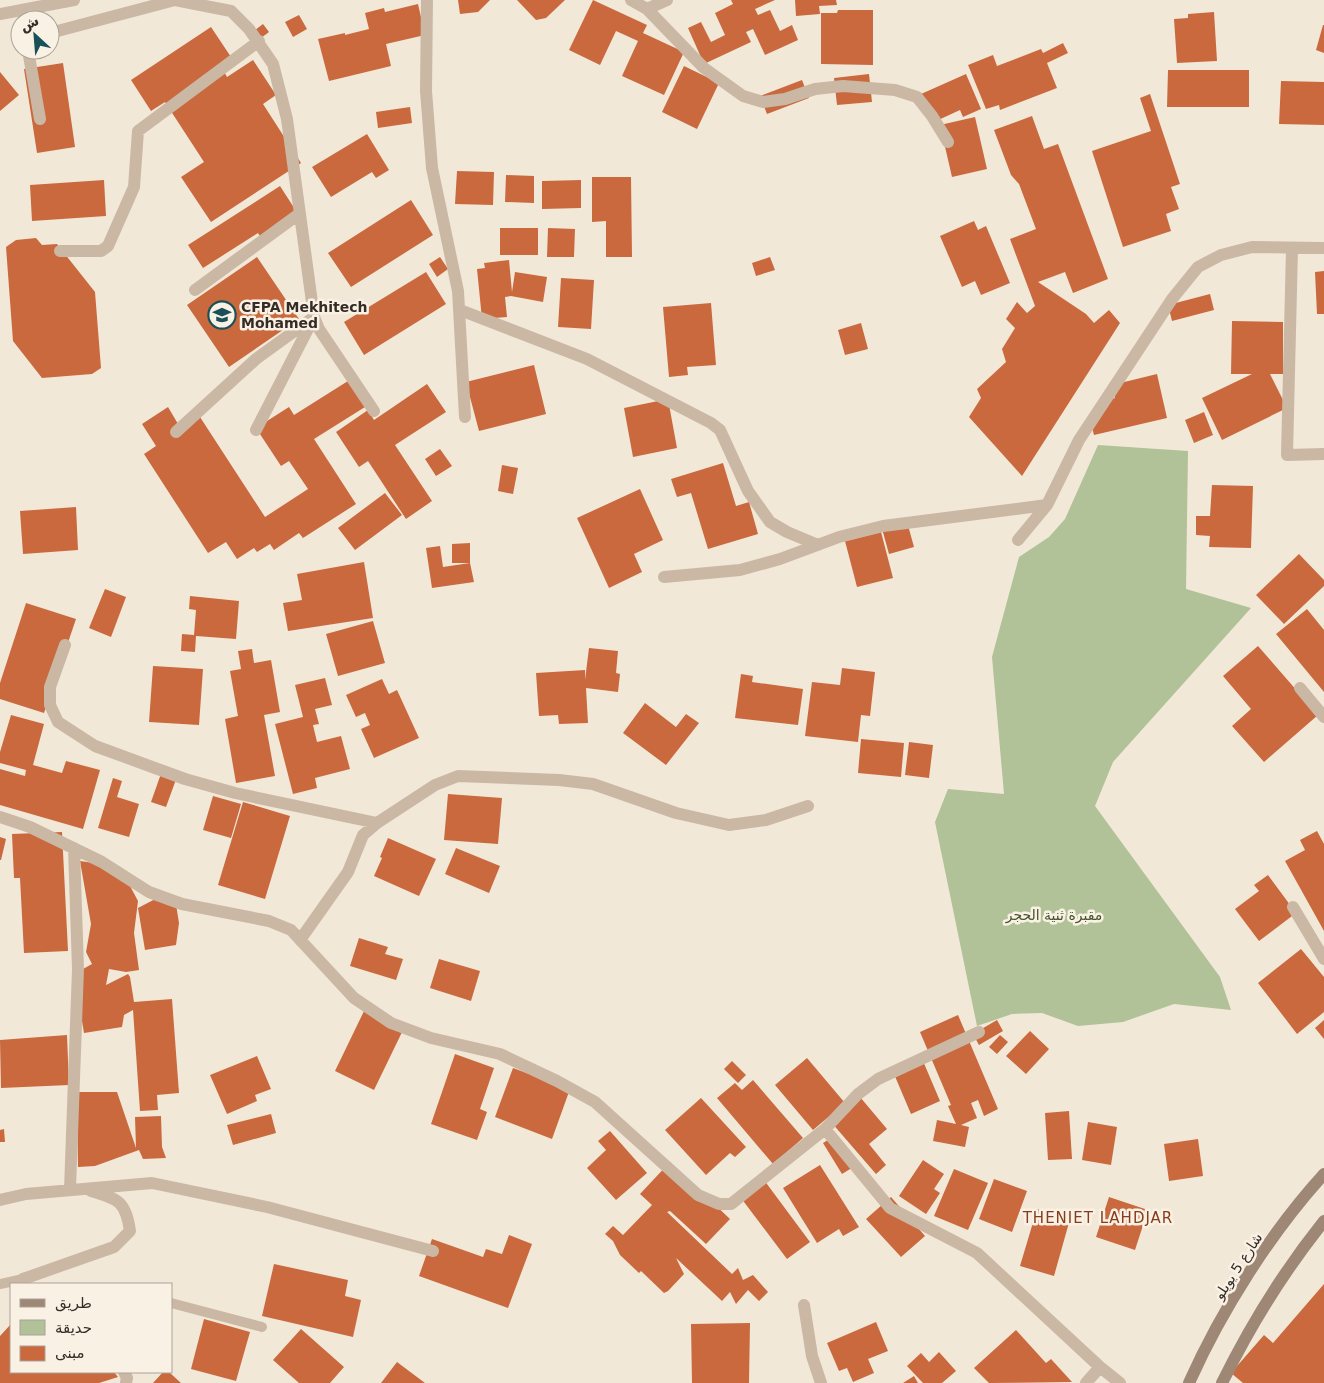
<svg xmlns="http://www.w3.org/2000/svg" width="1324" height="1383" font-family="'DejaVu Sans','Noto Sans Arabic',sans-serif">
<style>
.green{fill:#b1c198}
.building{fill:#ca693e}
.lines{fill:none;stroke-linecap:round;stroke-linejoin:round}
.lane{stroke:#cab8a4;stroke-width:10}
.street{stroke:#cab8a4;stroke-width:12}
.secondary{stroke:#9e8775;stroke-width:12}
.labels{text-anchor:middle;stroke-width:5;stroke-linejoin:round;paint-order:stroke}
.poi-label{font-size:14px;font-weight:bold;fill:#352c26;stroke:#faf1e5;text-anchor:start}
.park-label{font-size:14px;fill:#425429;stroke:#faf1e5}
.street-label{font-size:14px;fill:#352c26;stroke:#faf1e5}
.neighbourhood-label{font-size:15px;letter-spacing:1px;fill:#873d1c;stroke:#faf1e5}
</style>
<rect width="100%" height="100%" fill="#f2e8d8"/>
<path class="green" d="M1098,445L1188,451L1186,589L1251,608L1113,762L1095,806L1220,977L1231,1010L1174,1004L1123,1022L1078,1026L1042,1013L1012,1014L977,1026L935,822L948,789L1004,794L992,657L1019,557L1049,537L1065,519Z"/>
<path class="building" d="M458,0H490L478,12L460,14Z
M517,0H565L546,18L536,20Z
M593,0L647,25L643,33L684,52L664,95L622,76L638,41L616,31L600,65L569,50Z
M731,0H775L755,9L758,15L770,10L780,31L792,25L798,40L765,55L753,29L746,32L751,42L704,64L688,28L701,22L711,42L725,35L715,13L733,4Z
M795,0H836L837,5L819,6L820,14L796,16Z
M418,4L425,35L386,44L391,66L329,81L318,39L345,33V35L369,29L365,13L384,8L385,12Z
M838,10H873V65L821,64V13H837Z
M1214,12L1217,61L1177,63L1174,19L1188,18V14Z
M299,15L307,29L293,37L285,22Z
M263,24L269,32L257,41L251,33Z
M1323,25H1324V53L1316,50Z
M211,27L233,60L222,68L227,77L253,60L276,95L263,104L301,163L211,222L181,177L204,162L165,102L151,111L131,80Z
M1063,43L1068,53L1047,63L1057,88L1000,110L999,105L986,109L968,65L993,55L997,66L1041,49L1043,53Z
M63,63L75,147L37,153L24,69Z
M684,66L719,83L697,129L662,112Z
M1168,70H1249V107H1167Z
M0,72L19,95L0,111Z
M869,74L872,102L837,105L834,78Z
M966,74L981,109L963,117L960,110L934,122L921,94Z
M802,80L809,98L767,114L760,96Z
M1281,81L1324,82V125L1279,124Z
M1150,94L1180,184L1171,187L1179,209L1166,214L1171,231L1123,247L1092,151L1151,131L1140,98Z
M410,107L412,123L378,128L376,112Z
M1032,116L1044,149L1058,144L1108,279L1073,293L1065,272L1038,282L1086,314L1094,323L1109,310L1120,323L1022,476L969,417L981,398L977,389L1006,362L1002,349L1015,328L1006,319L1017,302L1027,313L1035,306L1010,239L1036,229L1019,184L1011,175L994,130Z
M975,117L987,169L952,177L940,125Z
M367,134L389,170L376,178L372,172L331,197L312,167Z
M457,171L494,172L493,205L455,204Z
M506,175L534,176V203L505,202Z
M592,177H631L632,257H606V221L592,222Z
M104,180L106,216L32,221L30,185Z
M581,180V208L542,209V181Z
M280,186L300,217L263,241L258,233L203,268L188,245Z
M411,200L433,235L351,287L328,253Z
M974,221L978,230L986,226L1010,283L981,295L975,281L962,287L940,236Z
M500,228H538V255H500Z
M548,228L575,229L574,257H547Z
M36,238L42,245L57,244L95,292L101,368L92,374L42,378L13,341L6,247L16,240Z
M257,257L299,319L229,367L187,305Z
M440,257L448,269L437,277L429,264Z
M770,257L775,270L756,276L752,263Z
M509,260L512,292L515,272L547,277L543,302L511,296L505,297L507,317L482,319L477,269L485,268L484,263Z
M1324,271V314H1317L1315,272Z
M426,272L446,304L364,355L344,322Z
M561,278L594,280L591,329L558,327Z
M1210,294L1214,310L1172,321L1168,305Z
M711,303L716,365L687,367L688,375L669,377L663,307Z
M1232,321L1283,322V374H1270L1287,408L1222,440L1202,398L1252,374H1231Z
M861,323L868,349L845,355L838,330Z
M534,365L546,414L479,431L466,382Z
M1157,374L1167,418L1094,435L1089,416L1100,402L1115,398L1112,385Z
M348,381L365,407L314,439L356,504L303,538L299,533L274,550L270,544L257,552L254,548L237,559L226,542L208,553L144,454L156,446L142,424L168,407L181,429L200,417L265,517L308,489L289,461L281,466L256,428L289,407L294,415Z
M427,384L446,412L395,445L432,501L406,519L368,461L359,467L336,432L368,410L374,420Z
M668,399L677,448L633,457L624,408Z
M1204,412L1213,435L1194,443L1185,420Z
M440,449L452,466L436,476L425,459Z
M723,463L736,506L749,502L758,534L708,549L691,493L677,497L671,479Z
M502,465L518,468L513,494L498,491Z
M1212,485L1253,486L1251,548L1209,547L1210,536L1196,535V516H1210Z
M640,489L663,540L634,554L642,572L609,588L577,518Z
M385,493L402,515L355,550L338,528Z
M76,507L78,550L23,554L20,511Z
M906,518L914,547L889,554L881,525Z
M881,532L893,578L857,587L845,541Z
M470,543V563L474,582L432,588L426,548L440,546L443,567L470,563H452V544Z
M1299,554L1324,580V586L1284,624L1256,595Z
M364,562L373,618L288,631L283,603L302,600L297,574Z
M105,589L126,597L111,637L89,628Z
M190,596L239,601L236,639L196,636L195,652L181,651L182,634L194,635L196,610L189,609Z
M26,603L76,619L44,713L0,699V683Z
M1307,609L1324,630V692L1276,634Z
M373,621L385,663L338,676L326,634Z
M1258,646L1318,715L1264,762L1232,726L1251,709L1223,676Z
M589,648L618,651L616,673L620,674L618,692L586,688L588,723L559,724L558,715L539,716L536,673L585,670V680Z
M252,649L254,663L271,660L280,712L264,715L275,776L236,783L225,719L238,716L230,671L241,669L238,651Z
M153,666L203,669L199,725L149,722Z
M842,668L875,672L870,716L861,715L858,742L805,736L812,682L840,685Z
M741,674L753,676L752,682L803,689L798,725L735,718Z
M325,678L332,705L315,709L319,724L313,725L317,742L341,736L350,769L315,778L317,788L293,794L275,724L303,717L295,685Z
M382,679L389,694L397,690L419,738L374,758L361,729L370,725L365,713L356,717L346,695Z
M645,703L676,727L686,714L699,723L666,765L623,733Z
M11,715L44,724L33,765L62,773L66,761L100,770L83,829L0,805V769L25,776L26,770L0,763V752Z
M861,739L904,743L901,777L858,773Z
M909,742L933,745L929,778L905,775Z
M163,768L178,774L166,807L151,802Z
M113,778L122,781L117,797L139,804L129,837L98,828Z
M448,794L502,798L498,844L444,840Z
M213,796L241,804L231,838L203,830Z
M243,802L290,816L265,899L218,885Z
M1317,831L1324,844V931L1285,861L1305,850L1300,840Z
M62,832L68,951L24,953L20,878H14L12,834Z
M0,837L6,839L1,860H0Z
M388,838L436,859L419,896L374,876L382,858L380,857Z
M456,848L500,866L489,893L445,874Z
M80,861L120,867L138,901L134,933L139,970L126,972L109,969L106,985L128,974L130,977L134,1002L172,999L179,1093L157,1095L158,1110L140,1111L133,1010L124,1015L122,1027L84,1033L78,997L83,969L92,964L86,952L91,924Z
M1268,875L1296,913L1259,941L1235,909L1259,891L1254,885Z
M161,896L175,898L179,923L176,945L145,950L138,908Z
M359,938L388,947L385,954L403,959L396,980L350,966Z
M1301,949L1324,977V1012L1297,1034L1258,983Z
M439,959L480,971L471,1001L430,988Z
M365,1009L404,1028L374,1090L335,1071Z
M958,1015L998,1109L984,1116L978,1100L971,1103L977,1118L961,1125L969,1127L965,1147L933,1141L937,1120L956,1124L948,1106L951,1105L920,1032Z
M997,1020L1003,1031L979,1045L973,1034Z
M1324,1020V1039L1315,1028Z
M1030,1031L1049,1049L1026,1074L1006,1056Z
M67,1035L69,1085L1,1088L0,1040Z
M1000,1035L1008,1042L997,1054L989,1047Z
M455,1054L494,1068L480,1109L487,1112L477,1140L431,1124Z
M257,1056L271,1089L255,1095L257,1101L227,1114L210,1075Z
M807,1058L845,1103L813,1130L775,1085Z
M732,1061L746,1075L738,1083L724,1069Z
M923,1061L940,1101L911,1114L894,1074Z
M513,1068L570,1089L552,1139L495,1117Z
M753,1080L803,1138L773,1164L717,1098L735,1083L742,1090Z
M77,1092H117L136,1148L135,1117L161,1116L162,1147L166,1158L143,1159L139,1150L95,1166L78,1167Z
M860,1097L887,1129L869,1144L886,1165L876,1174L831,1122Z
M701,1098L746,1147L735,1157L730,1153L706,1175L665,1130Z
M1069,1111L1072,1159L1048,1160L1045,1113Z
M271,1114L276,1133L233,1145L227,1125Z
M1088,1122L1117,1127L1111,1165L1082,1160Z
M4,1129L5,1142H0V1130Z
M610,1131L647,1173L616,1200L587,1168L606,1150L598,1141Z
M836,1135L855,1166L842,1174L823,1143Z
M1198,1139L1203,1176L1169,1181L1164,1144Z
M923,1160L944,1174L934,1189L940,1193L926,1214L899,1196Z
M670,1162L730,1219L706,1244L670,1211L667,1212L732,1274L738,1268L743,1280L753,1275L768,1292L759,1301L748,1290L736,1304L730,1292L722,1301L676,1258L684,1274L668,1291L664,1293L641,1271L639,1273L620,1255L613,1241L605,1234L613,1226L623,1235L652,1205L640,1194Z
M820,1165L859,1227L843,1236L839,1229L817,1243L783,1188Z
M954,1169L988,1183L968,1230L934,1216Z
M994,1179L1027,1191L1012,1232L979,1219Z
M764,1180L810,1242L787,1259L741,1198Z
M891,1197L925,1236L901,1257L866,1219Z
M1109,1197L1148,1210L1135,1250L1096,1237Z
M1037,1209L1070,1219L1054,1276L1020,1266Z
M509,1235L532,1244L508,1308L419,1276L432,1239L483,1257L486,1249L502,1254Z
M274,1264L348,1280L345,1296L361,1300L353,1337L262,1316Z
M1324,1284V1383H1243L1231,1373L1264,1335L1273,1343Z
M204,1319L250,1332L236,1381L191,1369Z
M876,1322L888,1351L868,1359L874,1373L853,1382L847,1368L839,1371L827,1343Z
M750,1323L749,1383H692L691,1324Z
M11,1324V1372H114L118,1377L99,1383H0V1336Z
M301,1329L344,1367L330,1383H299L273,1360Z
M1016,1330L1046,1363L1051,1359L1072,1382L989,1383L974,1368Z
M939,1352L956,1371L942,1383H923L907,1366L921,1353L929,1362Z
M397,1362L425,1383H381Z
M163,1372H169L181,1383H153Z
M914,1376L918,1383H903Z"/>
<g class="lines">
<path class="lane" d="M0,1284L23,1279
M171,1303L262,1327"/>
<path class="street" d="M175,0L231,11L249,29L273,64L287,119L314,317L319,329L374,411
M427,0L426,91L432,168L458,291L465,417
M631,0L647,9L704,68L743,96L763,102L785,99L815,89L843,86L895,90L917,97L932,116L948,142
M647,9L667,0
M0,14L74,0
M50,33L175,0
M28,50L40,119
M1292,248L1287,455L1324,454
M60,251H101L108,246L134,187L138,131L259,41
M195,290L299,214
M460,310L587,359L711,423L720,430L748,491L770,522L787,532L818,545
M256,430L312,321
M176,432L256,359L314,317
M1018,540L1047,505L1079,440L1172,299L1198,267L1221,255L1252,247L1324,248
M664,577L740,570L780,559L839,537L883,526L1047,505
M65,645L50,687V705L58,722L95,746L185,779L235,793L377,823
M1300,688L1324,717
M0,817L30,827L102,862L149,892L182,904L269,921L291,930L354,998L391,1023L431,1038L500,1054L557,1081L595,1102L698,1195L719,1204H731L825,1129L858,1094L878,1079L979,1032
M1293,907L1324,959
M300,940L348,872L363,835L377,823L435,785L458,776L559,780L593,784L676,813L729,825L766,820L808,806
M825,1129L890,1208L977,1253L1100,1367L1120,1383
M70,1189L78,969L74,848
M0,1200L26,1194L152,1183L267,1207L433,1251
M20,1284L23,1279L114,1247L130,1231C126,1202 119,1199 91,1191
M804,1305L812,1356L821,1383
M124,1372L127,1378L126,1383
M1086,1383L1100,1367"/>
<path class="secondary" d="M1189,1383C1221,1311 1271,1232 1324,1174
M1222,1383C1250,1326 1284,1271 1324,1221"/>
</g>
<defs>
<g id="university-ring" transform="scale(1.4375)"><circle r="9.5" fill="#faf1e5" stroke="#1a5058" stroke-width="1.5"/><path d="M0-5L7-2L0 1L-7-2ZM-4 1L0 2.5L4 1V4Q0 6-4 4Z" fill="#1a5058"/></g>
</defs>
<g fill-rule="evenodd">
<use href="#university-ring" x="222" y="315"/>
</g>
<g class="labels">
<g class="poi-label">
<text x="241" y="312">CFPA Mekhitech<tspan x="241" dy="16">Mohamed</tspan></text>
</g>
<g class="park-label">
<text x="1054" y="920">مقبرة ثنية الحجر</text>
</g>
<g class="street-label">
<text transform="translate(1238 1266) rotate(-57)" y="5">شارع 5 يويلو</text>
</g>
<g class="neighbourhood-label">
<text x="1098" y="1223">THENIET LAHDJAR</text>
</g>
</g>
<rect x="10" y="1283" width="162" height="90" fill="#faf1e5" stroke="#aba299"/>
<rect x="20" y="1299" width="25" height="8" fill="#9e8775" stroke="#aba299"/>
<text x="55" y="1308" font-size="15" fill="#352c26">طريق</text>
<rect x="20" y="1320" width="25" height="15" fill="#b1c198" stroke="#aba299"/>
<text x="55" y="1333" font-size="15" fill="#352c26">حديقة</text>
<rect x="20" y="1346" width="25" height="15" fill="#ca693e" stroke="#aba299"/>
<text x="55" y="1358" font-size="15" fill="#352c26">مبنى</text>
<g transform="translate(35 35) rotate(334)"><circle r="24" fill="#faf1e5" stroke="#aba299"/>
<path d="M0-4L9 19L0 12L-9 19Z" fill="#1a5058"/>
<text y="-8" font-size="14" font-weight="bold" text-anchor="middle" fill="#352c26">ش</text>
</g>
</svg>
